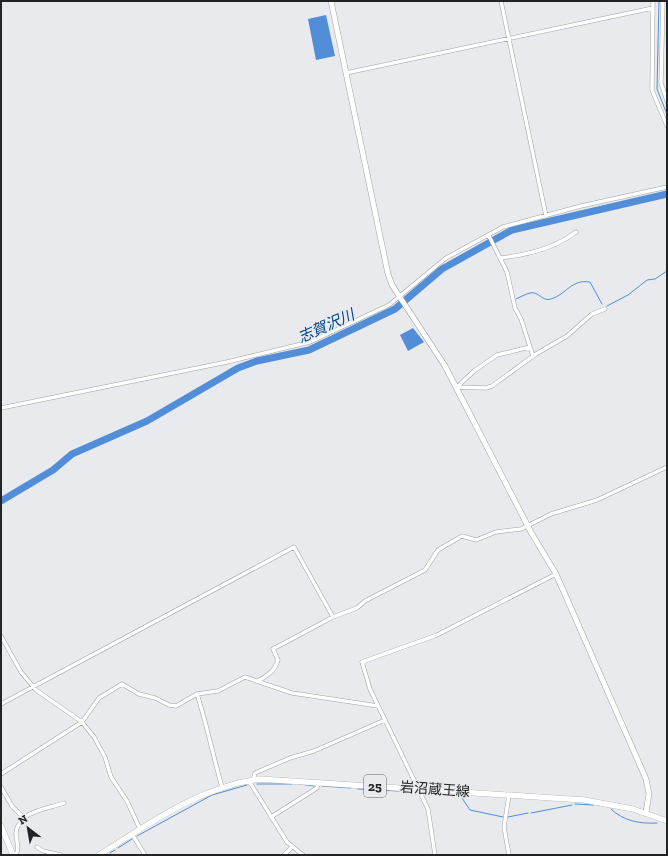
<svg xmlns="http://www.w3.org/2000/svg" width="668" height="856" font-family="'Zilla Slab','Noto Sans JP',serif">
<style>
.water{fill:#528ed8}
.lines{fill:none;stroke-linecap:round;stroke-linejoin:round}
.stream{stroke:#528ed8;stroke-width:1}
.river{stroke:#528ed8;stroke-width:7}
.street-casing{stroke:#9ea0a2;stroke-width:4.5}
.secondary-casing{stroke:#9ea0a2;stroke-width:6}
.primary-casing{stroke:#9ea0a2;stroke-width:6}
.street{stroke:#fff;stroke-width:3.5}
.secondary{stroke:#fff;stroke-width:5}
.primary{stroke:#fff;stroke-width:5.5}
.labels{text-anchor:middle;stroke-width:3;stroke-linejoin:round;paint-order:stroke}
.shield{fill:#e8eaed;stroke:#5e5f61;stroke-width:1}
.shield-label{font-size:13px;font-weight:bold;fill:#232425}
.street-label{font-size:14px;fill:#232425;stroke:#e8eaed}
.water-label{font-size:15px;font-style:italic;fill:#014487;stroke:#e8eaed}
</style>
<rect width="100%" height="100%" fill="#e8eaed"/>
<path class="water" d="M326,15L335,56L316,60L308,19Z
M413,328L424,342L408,351L400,335Z"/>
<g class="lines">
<path class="stream" d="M659,1L657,89L667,114
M516,299C520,297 526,294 530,293C539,291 542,302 551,299C567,294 571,279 590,282L602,304
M607,306L628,295L647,280L655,279L667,271
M257,784H292
M299,784L315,786
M322,786L351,788
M358,789L418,792
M423,793L460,795L470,810L503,817
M575,804L594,805
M611,809C623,821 640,824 657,823
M531,813L572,805
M508,817L528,813
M137,836L212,795L247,785
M118,848L132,839
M110,853L115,850"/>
<path class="river" d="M1,501L53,470L72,454L147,421L238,368L257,361L309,350L395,309L442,269L512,230L667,194"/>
<g class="street-casing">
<path id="street" d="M501,1L546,216
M653,1L652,90L667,126
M663,1L661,83L667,101
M346,73L653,8
M489,236L507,272L515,308L521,319L533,356
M501,258C527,255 555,248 576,232
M457,387L486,388L492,386L536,354L567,336L592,314L605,309
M457,387L474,371L497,355L530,347
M1,408L227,362L310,342L389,305L446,258L503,227L581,206L667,187
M1,636L21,672L36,690L82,722L94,737L105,757L111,777L127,801L140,829
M258,681C268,675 275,671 278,660L273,649L333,617L357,608L365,601L425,570L438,550L462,536L476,540L496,532L521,529L551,514L597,500L667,467
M197,694C207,725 213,756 222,787
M1,704L294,547L333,617
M1,774L82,722L99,698L122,684L139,694L155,698L169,705L176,706L197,694L218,691L245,677L292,693L378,706
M253,780L255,773L290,758L314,751L385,720
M249,781L287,842L303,855
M1,787L12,806L24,818
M271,817L317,788L318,782
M132,834L145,855
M37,847L43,851L61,855
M16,855C20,848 16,841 16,833C18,811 47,809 64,803
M284,855L292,847
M435,855L428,809L370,689L362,662L437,635L556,574
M509,855L504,827L509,795"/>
</g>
<g class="secondary-casing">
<path id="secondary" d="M331,1L388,274L392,285L445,366L532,534L556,574L646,779L649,794L646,812"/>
</g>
<g class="primary-casing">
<path id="primary" d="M1,826L13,855
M99,855C149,824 199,787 259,779L584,800L633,809L667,821"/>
</g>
<use href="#street" class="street"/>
<use href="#secondary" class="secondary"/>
<use href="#primary" class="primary"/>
</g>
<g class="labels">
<rect class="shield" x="364" y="775" width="22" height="22" rx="3"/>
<g class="shield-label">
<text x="375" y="791">25</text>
</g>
<g class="street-label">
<text transform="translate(435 789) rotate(4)" y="5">岩沼蔵王線</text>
</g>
<g class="water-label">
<text transform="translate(326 326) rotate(-24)" y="5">志賀沢川</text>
</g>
</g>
<rect width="668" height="856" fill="none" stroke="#232425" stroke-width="4"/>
<g transform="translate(28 828) rotate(329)" stroke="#e8eaed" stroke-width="3" paint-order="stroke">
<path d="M0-3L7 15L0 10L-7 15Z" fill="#232425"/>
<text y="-6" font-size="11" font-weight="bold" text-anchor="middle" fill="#232425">N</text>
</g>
</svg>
